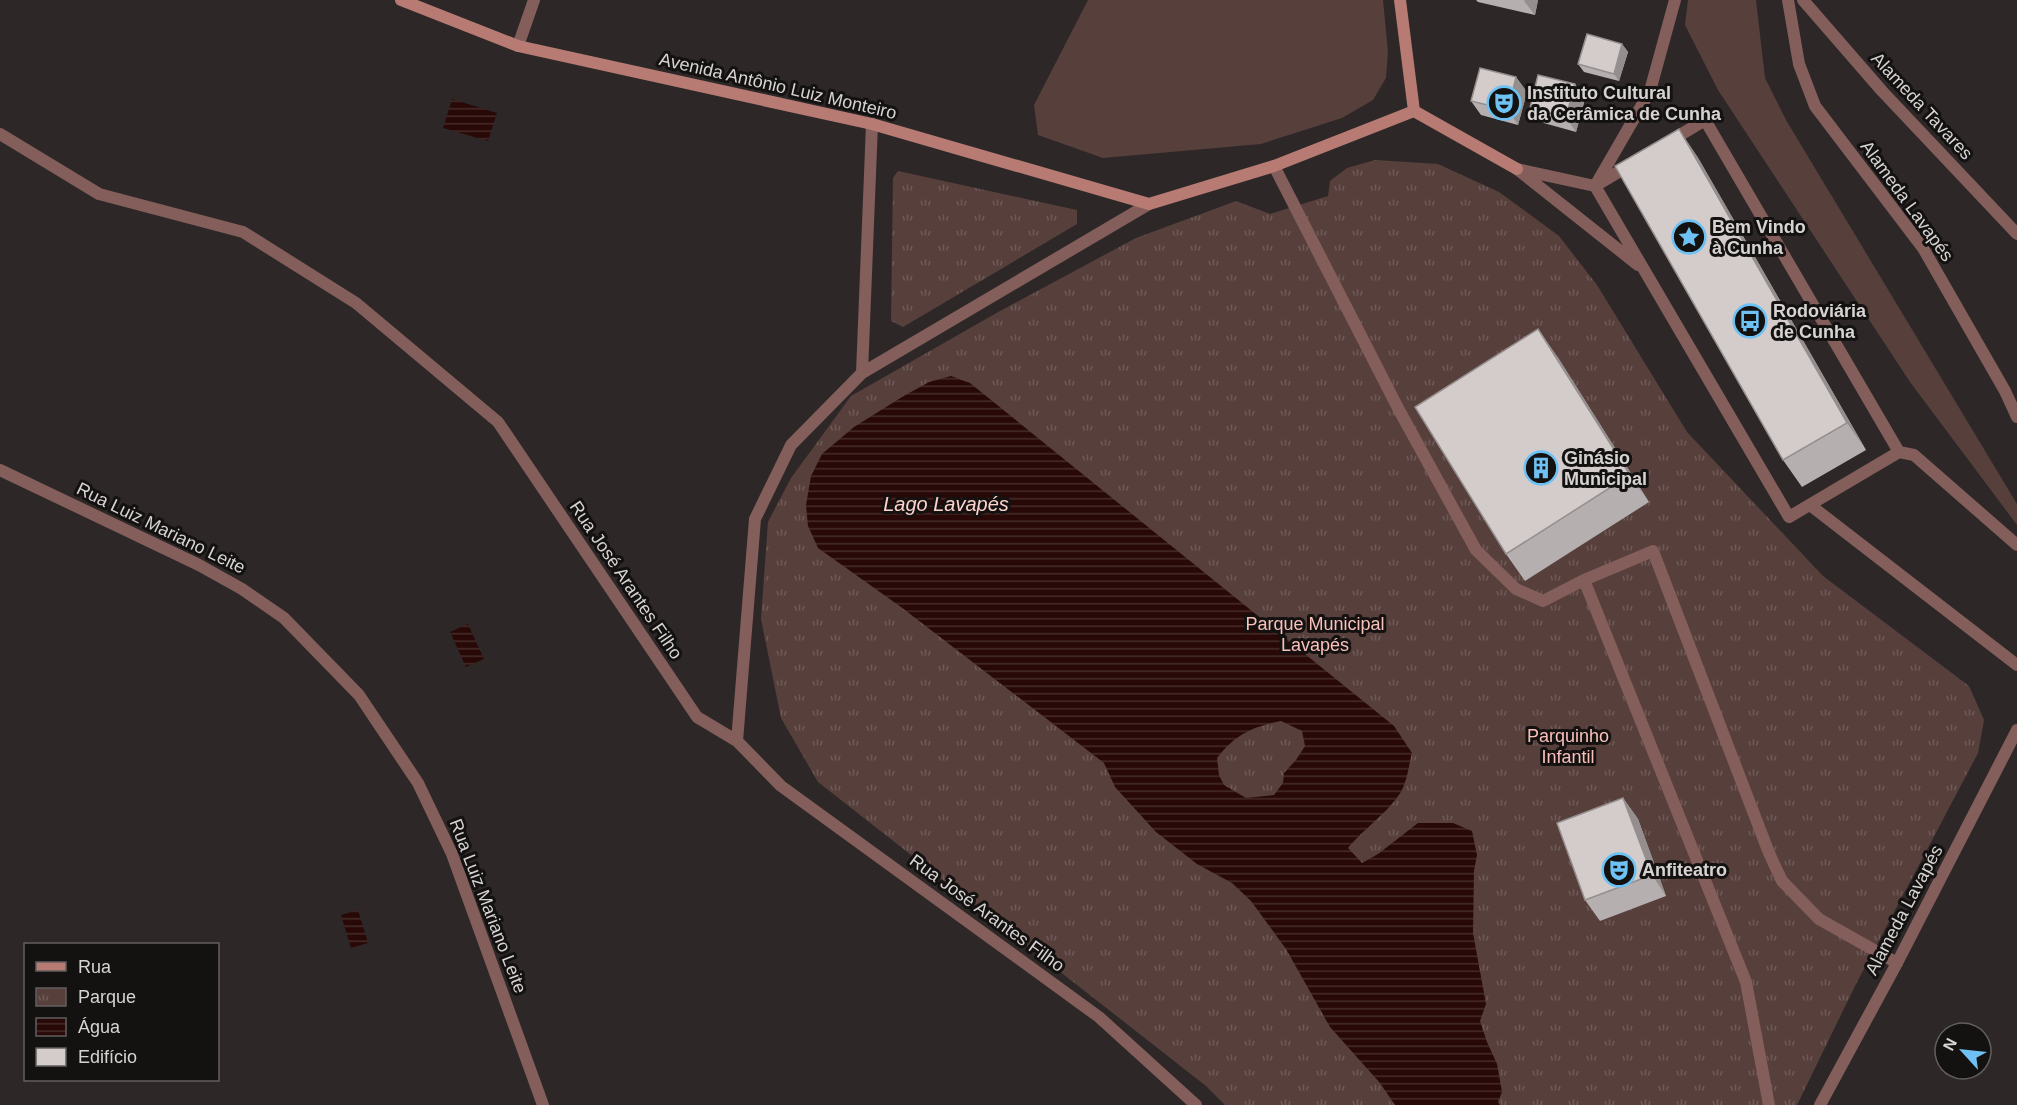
<svg xmlns="http://www.w3.org/2000/svg" width="2017" height="1105" font-family="Arial,sans-serif">
<style>
.grass{fill:#573f3c}
.park{fill:url(#park-tufts)}
.water{fill:url(#water-rules);fill-rule:evenodd}
.lines{fill:none;stroke-linecap:round;stroke-linejoin:round}
.lane{stroke:#845e5a;stroke-width:12}
.street{stroke:#845e5a;stroke-width:12}
.secondary{stroke:#b77b74;stroke-width:12}
.wall{fill:#b5afaf}
.shaded-wall{fill:#948f8e}
.building{fill:#d3cccb;stroke:#948f8e;stroke-width:1.5}
.labels{text-anchor:middle;stroke-width:6;stroke-linejoin:round;paint-order:stroke}
.street-label{font-size:18px;fill:#d7d3d3;stroke:#141111}
.poi-label{font-size:18px;font-weight:bold;fill:#d7d3d3;stroke:#141111;text-anchor:start}
.park-label{font-size:18px;fill:#fac1ba;stroke:#141111}
.water-label{font-size:20px;font-style:italic;fill:#fed2cd;stroke:#141111}
</style>
<defs>
<pattern id="park-tufts" width="24" height="20" patternUnits="userSpaceOnUse" patternTransform="scale(1.5)"><rect width="24" height="20" fill="#573f3c"/><path d="M3 7l-1-3M5 7V3M7 7l1-3M15 17l-1-3M17 17v-4M19 17l1-3" fill="none" stroke="#6e5a57"/></pattern>
<pattern id="water-rules" width="6" height="5" patternUnits="userSpaceOnUse" patternTransform="scale(1.5)"><rect width="6" height="5" fill="#280907"/><path d="M0 2.5h6" fill="none" stroke="#462c2a"/></pattern>
</defs>
<rect width="100%" height="100%" fill="#2d2827"/>
<path class="grass" d="M1088,0H1383L1388,52L1386,78L1373,100L1342,118L1261,144L1103,158L1038,135L1034,105Z
M1688,0H1756L1765,78L1786,120L2017,504V525L1910,382L1718,90L1685,25Z"/>
<path class="park" d="M1375,160L1438,164L1499,192L1559,236L1597,285L1687,432L1823,576L1969,686L1984,720L1978,753L1855,986L1797,1105H1225L1206,1086L818,782L781,718L761,619L768,522L791,478L851,396L1000,311L1136,238L1236,201L1270,214L1328,196L1330,181L1347,168Z
M898,171L1077,210V224L903,327L891,321L893,178Z"/>
<path class="water" d="M452,99L497,113L488,141L443,128Z
M951,376L970,383L1394,726L1412,753C1409,764 1408,775 1404,785C1397,806 1363,829 1348,848L1362,863L1378,854L1418,823H1453L1472,831L1477,855L1474,871L1473,933L1486,1004L1480,1021L1487,1042L1497,1064L1502,1092L1498,1102L1500,1105H1395L1380,1083L1330,1027L1286,949L1251,901L1232,883L1197,864L1156,832L1115,787L1104,763L901,607L818,548L808,526L806,505L811,476L822,454L854,427L902,397L929,382ZM1281,721L1302,731L1305,746L1296,760L1284,773L1283,783L1274,795L1246,798L1224,785L1219,775L1217,758C1236,734 1252,727 1281,721Z
M468,624L484,659L466,667L450,632Z
M358,910L368,943L351,948L341,915Z"/>
<g class="lines">
<path class="lane" d="M1705,120L1899,452L1789,517L1595,186Z
M1274,166L1399,410L1476,550L1516,589L1543,601L1584,580
M1638,265L1517,169L1595,186L1650,91L1675,0
M1899,452L1914,455L2017,545
M1810,505L2017,665
M1769,1105L1746,982L1584,580L1653,551L1769,853L1782,881L1819,919L1897,963"/>
<path class="street" d="M1788,0L1799,64L1815,106L1923,248L2005,391L2017,417
M1803,0L1882,91L2017,234
M518,46L534,0
M0,134L99,194L243,232L356,303L498,422L697,717L737,741L781,786L1099,1017L1196,1105
M862,373L872,124
M0,470L199,565L242,589L284,618L359,695L418,783L452,854L543,1105
M737,741L755,519L791,445L862,373L1149,204
M1820,1105L1897,963L2017,730"/>
<path class="secondary" d="M401,0L518,46L872,124L1149,204L1274,166L1414,111L1517,169
M1400,0L1414,111"/>
</g>
<path class="wall" d="M1476,0H1538L1535,15L1478,2Z
M1622,44L1628,52L1619,81L1584,72L1578,64Z
M1516,77L1527,92L1518,125L1481,115L1471,101Z
M1575,84L1585,99L1576,132L1540,122L1530,108Z
M1697,156L1866,450L1802,487L1783,460Z
M1557,356L1649,502L1525,581L1506,554Z
M1623,798L1638,819L1666,896L1600,921L1585,900Z"/>
<path class="shaded-wall" d="M1525,0H1538L1535,15L1524,1Z
M1622,44L1628,52L1619,81L1614,74Z
M1516,77L1527,92L1518,125L1508,110Z
M1575,84L1585,99L1576,132L1566,117Z
M1679,129L1697,156L1866,450L1847,423Z
M1538,329L1557,356L1649,502L1630,475Z
M1623,798L1638,819L1666,896L1652,875Z"/>
<path class="building" d="M1587,34L1622,44L1614,74L1578,64Z
M1480,68L1516,77L1508,110L1471,101Z
M1538,75L1575,84L1566,117L1530,108Z
M1679,129L1847,423L1783,460L1615,166Z
M1538,329L1630,475L1506,554L1415,407Z
M1623,798L1652,875L1585,900L1557,823Z"/>
<defs>
<g id="theatre-ring" transform="scale(1.725)"><circle r="9.5" fill="#141111" stroke="#6ec2f3" stroke-width="1.5"/><path d="M-5-5.5Q0-4 5-5.5V0Q5 5 0 6Q-5 5-5 0ZM-3.3-2.5H-1v1.5H-3.3ZM1-2.5H3.3v1.5H1ZM-2.8 1Q0 5.5 2.8 1Z" fill="#6ec2f3"/></g>
<g id="sight-ring" transform="scale(1.725)"><circle r="9.5" fill="#141111" stroke="#6ec2f3" stroke-width="1.5"/><path d="M0-6L1.8-2.2L6-1.7L2.9 1.2L3.7 5.4L0 3.3L-3.7 5.4L-2.9 1.2L-6-1.7L-1.8-2.2Z" fill="#6ec2f3"/></g>
<g id="bus-ring" transform="scale(1.725)"><circle r="9.5" fill="#141111" stroke="#6ec2f3" stroke-width="1.5"/><path d="M-5-6H5V4H4V6H2V4H-2V6H-4V4H-5ZM-3.5-4V0h7V-4ZM-3.5 1.2v1.5H-2V1.2ZM2 1.2v1.5H3.5V1.2Z" fill="#6ec2f3"/></g>
<g id="building-ring" transform="scale(1.725)"><circle r="9.5" fill="#141111" stroke="#6ec2f3" stroke-width="1.5"/><path d="M-4-6H4V6H1V3H-1V6H-4ZM-2.5-4.3h1.7v1.8h-1.7ZM.8-4.3h1.7v1.8H.8ZM-2.5-1h1.7V.8h-1.7ZM.8-1h1.7V.8H.8Z" fill="#6ec2f3"/></g>
</defs>
<g fill-rule="evenodd">
<use href="#theatre-ring" x="1504" y="103"/>
<use href="#sight-ring" x="1689" y="237"/>
<use href="#bus-ring" x="1750" y="321"/>
<use href="#building-ring" x="1541" y="468"/>
<use href="#theatre-ring" x="1619" y="870"/>
</g>
<g class="labels">
<g class="street-label">
<text transform="translate(778 86) rotate(13)" y="6">Avenida Antônio Luiz Monteiro</text>
<text transform="translate(1922 106) rotate(47)" y="6">Alameda Tavares</text>
<text transform="translate(1907 201) rotate(54)" y="6">Alameda Lavapés</text>
<text transform="translate(161 528) rotate(26)" y="6">Rua Luiz Mariano Leite</text>
<text transform="translate(626 580) rotate(56)" y="6">Rua José Arantes Filho</text>
<text transform="translate(488 906) rotate(69)" y="6">Rua Luiz Mariano Leite</text>
<text transform="translate(1904 910) rotate(-62)" y="6">Alameda Lavapés</text>
<text transform="translate(987 913) rotate(36)" y="6">Rua José Arantes Filho</text>
</g>
<g class="poi-label">
<text x="1527" y="99">Instituto Cultural<tspan x="1527" dy="21">da Cerâmica de Cunha</tspan></text>
<text x="1712" y="233">Bem Vindo<tspan x="1712" dy="21">à Cunha</tspan></text>
<text x="1773" y="317">Rodoviária<tspan x="1773" dy="21">de Cunha</tspan></text>
<text x="1564" y="464">Ginásio<tspan x="1564" dy="21">Municipal</tspan></text>
<text x="1642" y="876">Anfiteatro</text>
</g>
<g class="park-label">
<text x="1315" y="630">Parque Municipal<tspan x="1315" dy="21">Lavapés</tspan></text>
<text x="1568" y="742">Parquinho<tspan x="1568" dy="21">Infantil</tspan></text>
</g>
<g class="water-label">
<text x="946" y="511">Lago Lavapés</text>
</g>
</g>
<rect x="24" y="943" width="195" height="138" fill="#141111" stroke="#625f5f" stroke-width="1.5"/>
<rect x="36" y="962" width="30" height="9" fill="#b77b74" stroke="#625f5f" stroke-width="1.5"/>
<text x="78" y="973" font-size="18" fill="#d7d3d3">Rua</text>
<rect x="36" y="988" width="30" height="18" fill="url(#park-tufts)" stroke="#625f5f" stroke-width="1.5"/>
<text x="78" y="1003" font-size="18" fill="#d7d3d3">Parque</text>
<rect x="36" y="1018" width="30" height="18" fill="url(#water-rules)" stroke="#625f5f" stroke-width="1.5"/>
<text x="78" y="1033" font-size="18" fill="#d7d3d3">Água</text>
<rect x="36" y="1048" width="30" height="18" fill="#d3cccb" stroke="#625f5f" stroke-width="1.5"/>
<text x="78" y="1063" font-size="18" fill="#d7d3d3">Edifício</text>
<g transform="translate(1963 1051) rotate(297)"><circle r="28" fill="#141111" stroke="#625f5f" stroke-width="1.5"/>
<path d="M0-4.5L10 22L0 15L-10 22Z" fill="#6ec2f3"/>
<text y="-9" font-size="16" font-weight="bold" text-anchor="middle" fill="#d7d3d3">N</text>
</g>
</svg>
